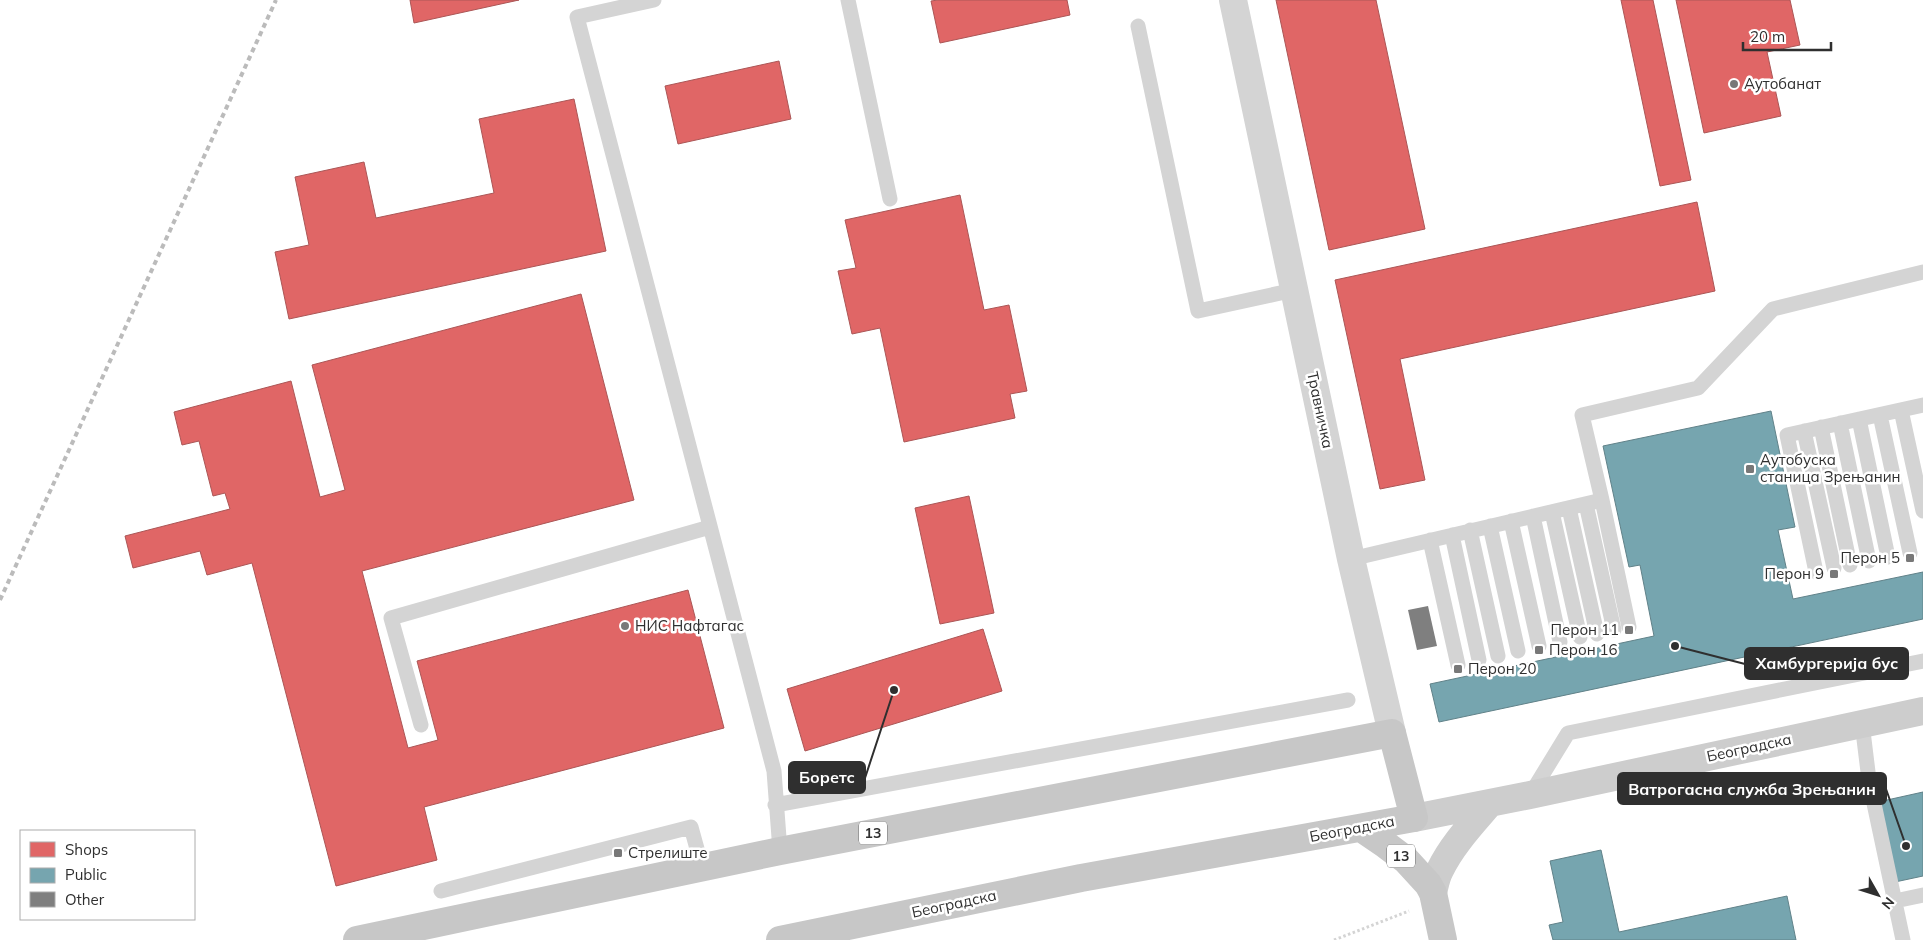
<svg xmlns="http://www.w3.org/2000/svg" width="1923" height="940" font-family="Mulish,sans-serif">
<style>
.shops{fill:#e06666;stroke:#ab5656}
.public{fill:#76a5af;stroke:#618289}
.building{fill:#7f7f7f}
.lines{fill:none;stroke-linecap:round;stroke-linejoin:round}
.path{stroke:#d4d4d4;stroke-width:3;stroke-dasharray:2.5 2.5;stroke-linecap:butt}
.service{stroke:#d4d4d4;stroke-width:15}
.minor{stroke:#d4d4d4;stroke-width:28}
.secondary{stroke:#cdcdcd;stroke-width:28}
.primary{stroke:#c7c7c7;stroke-width:28}
.rail{stroke:#bbb;stroke-width:4;stroke-dasharray:5 4;stroke-linecap:butt}
.poi-dot{fill:#787878;stroke:#fff;stroke-width:2}
.labels{text-anchor:middle;stroke-width:5;stroke-linejoin:round;paint-order:stroke}
.shield{fill:#fff;stroke:#6d6d6d;stroke-width:1}
.shield-label{font-size:14px;font-weight:bold;fill:#2f2f2f}
.poi-label{font-size:15px;fill:#2f2f2f;stroke:#fff;text-anchor:start}
.street-label{font-size:15px;fill:#2f2f2f;stroke:#fff}
.leader{fill:none;stroke:#2f2f2f;stroke-width:2}
.callout-dot{fill:#2f2f2f;stroke:#fff;stroke-width:2}
.callout{fill:#2f2f2f;stroke:#2f2f2f;stroke-width:2}
.callout-label{font-size:16px;text-anchor:middle;font-weight:bold;fill:#fff}
</style>
<rect width="100%" height="100%" fill="#fff"/>
<path class="shops" d="M410,0H519L414,23Z
M938,0H1067L1070,15L940,43L931,1Z
M1276,0H1376L1425,229L1329,250Z
M1621,0H1653L1691,180L1660,186Z
M1676,0H1790L1800,45L1767,52L1781,116L1704,133Z
M779,61L791,119L678,144L665,86Z
M574,99L606,251L289,319L275,252L309,245L295,177L364,162L376,218L494,193L479,119Z
M960,195L984,310L1009,305L1027,391L1010,394L1015,418L904,442L880,328L852,334L838,271L856,268L845,220Z
M1697,202L1715,291L1400,359L1425,480L1380,489L1335,280Z
M581,294L634,500L362,571L408,748L438,740L417,661L688,590L724,728L424,807L437,860L336,886L252,563L207,575L200,551L133,568L125,536L230,509L225,493L213,496L199,441L182,445L174,412L291,381L320,497L345,490L312,365Z
M969,496L994,613L940,624L915,508Z
M983,629L1002,691L805,751L787,689Z"/>
<path class="public" d="M1771,411L1795,527L1778,530L1793,599L1923,572V619L1439,722L1430,684L1654,636L1640,565L1629,567L1603,446Z
M1923,792V876L1895,882L1878,802Z
M1601,850L1619,932L1787,896L1796,940H1553L1549,925L1563,922L1550,861Z"/>
<path class="building" d="M1428,606L1437,646L1417,650L1408,610Z"/>
<g class="lines">
<path class="path" d="M1334,940L1409,911"/>
<path class="service" d="M654,0L577,17L774,771L780,851
M848,0L890,199
M1138,26L1198,311L1294,290
M1901,410L1923,511
M1880,415L1910,553
M1859,419L1888,557
M1840,423L1869,561
M1821,427L1850,565
M1804,431L1834,568
M1602,500L1629,627
M1586,504L1614,630
M1569,508L1597,634
M1552,512L1580,637
M1533,516L1560,642
M1511,521L1539,646
M1490,526L1518,651
M1470,530L1498,656
M1452,535L1479,660
M1430,540L1458,665
M1351,559L1602,500L1582,415L1698,388L1773,309L1923,272
M1816,572L1787,435L1923,405
M1862,723L1869,780L1903,940
M421,725L391,618L710,527
M1530,795L1568,733L1923,661
M775,805L1348,700
M441,891L691,827L702,867
M1895,901L1923,895"/>
<path class="minor" d="M1233,0L1351,559L1392,733"/>
<path class="secondary" d="M1414,818L1530,795L1923,711
M1433,893C1435,885 1436,877 1440,870C1452,845 1472,824 1490,803"/>
<path class="primary" d="M1361,828L1386,845L1406,860L1428,884L1433,893L1443,940
M357,940L780,851L1392,733L1414,818L1081,878L780,940"/>
<path class="rail" d="M0,600L276,0"/>
</g>
<g class="poi-dot">
<circle cx="1734" cy="84" r="5"/>
<rect x="1745" y="464" width="10" height="10" rx="2.5"/>
<rect x="1905" y="553" width="10" height="10" rx="2.5"/>
<rect x="1829" y="569" width="10" height="10" rx="2.5"/>
<circle cx="625" cy="626" r="5"/>
<rect x="1624" y="625" width="10" height="10" rx="2.5"/>
<rect x="1534" y="645" width="10" height="10" rx="2.5"/>
<rect x="1453" y="664" width="10" height="10" rx="2.5"/>
<rect x="613" y="848" width="10" height="10" rx="2.5"/>
</g>
<g class="labels">
<g class="shield">
<rect x="859" y="821.5" width="28" height="23" rx="4"/>
<rect x="1387" y="844.5" width="28" height="23" rx="4"/>
</g>
<g class="shield-label">
<text x="873" y="838">13</text>
<text x="1401" y="861">13</text>
</g>
<g class="poi-label">
<text x="1744" y="89">Аутобанат</text>
<text x="1760" y="465">Аутобуска<tspan x="1760" dy="17">станица Зрењанин</tspan></text>
<text x="1900" y="563" text-anchor="end">Перон 5</text>
<text x="1824" y="579" text-anchor="end">Перон 9</text>
<text x="635" y="631">НИС Нафтагас</text>
<text x="1619" y="635" text-anchor="end">Перон 11</text>
<text x="1549" y="655">Перон 16</text>
<text x="1468" y="674">Перон 20</text>
<text x="628" y="858">Стрелиште</text>
</g>
<g class="street-label">
<text transform="translate(1320 410) rotate(78)" y="5">Травничка</text>
<text transform="translate(1749 748) rotate(-12)" y="5">Београдска</text>
<text transform="translate(1352 829) rotate(-11)" y="5">Београдска</text>
<text transform="translate(954 904) rotate(-12)" y="5">Београдска</text>
</g>
</g>
<path class="leader" d="M1675 646L1745 664M894 690L865 778M1906 846L1886 789"/>
<g class="callout-dot">
<circle cx="1675" cy="646" r="5"/>
<circle cx="894" cy="690" r="5"/>
<circle cx="1906" cy="846" r="5"/>
</g>
<g class="callout">
<rect x="1745" y="648" width="163" height="31" rx="5"/>
<rect x="789" y="762" width="76" height="31" rx="5"/>
<rect x="1618" y="773" width="268" height="31" rx="5"/>
</g>
<g class="callout-label">
<text x="1827" y="669">Хамбургерија бус</text>
<text x="827" y="783">Боретс</text>
<text x="1752" y="795">Ватрогасна служба Зрењанин</text>
</g>
<rect x="20" y="830" width="175" height="90" fill="#ffffff" stroke="#acacac"/>
<rect x="30" y="842" width="25" height="15" fill="#e06666" stroke="#acacac"/>
<text x="65" y="855" font-size="15" fill="#2f2f2f">Shops</text>
<rect x="30" y="868" width="25" height="15" fill="#76a5af" stroke="#acacac"/>
<text x="65" y="880" font-size="15" fill="#2f2f2f">Public</text>
<rect x="30" y="892" width="25" height="15" fill="#7f7f7f" stroke="#acacac"/>
<text x="65" y="905" font-size="15" fill="#2f2f2f">Other</text>
<g transform="translate(1878 895) rotate(129)" stroke="#ffffff" stroke-width="4" paint-order="stroke">
<path d="M0-4L9 19L0 12L-9 19Z" fill="#2f2f2f"/>
<text y="-8" font-size="14" font-weight="bold" text-anchor="middle" fill="#2f2f2f">N</text>
</g>
<path d="M1743 42v8h88v-8" fill="none" stroke="#2f2f2f" stroke-width="2.5"/>
<text x="1750" y="42" font-size="15" fill="#2f2f2f" stroke="#ffffff" stroke-width="4" paint-order="stroke">20 m</text>
</svg>
